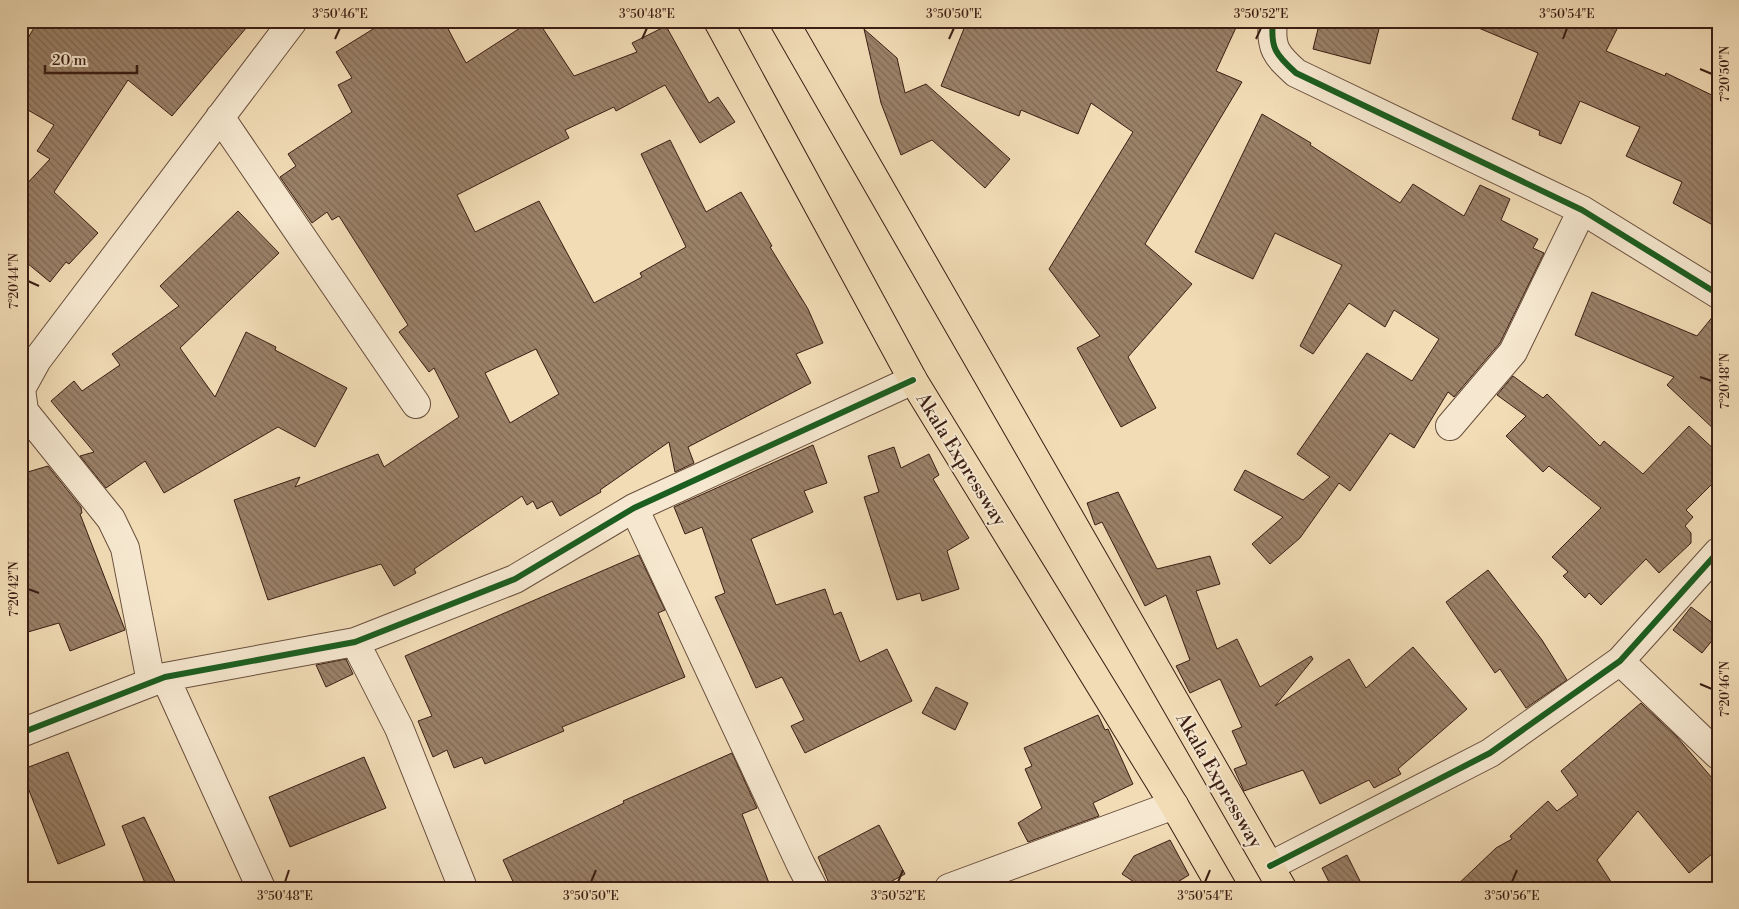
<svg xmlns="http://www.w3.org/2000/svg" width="1739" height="909" font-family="'Libre Bodoni',serif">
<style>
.building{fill:url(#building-back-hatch);stroke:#3b1e14;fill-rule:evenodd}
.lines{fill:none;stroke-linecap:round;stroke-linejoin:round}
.minor-casing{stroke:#684e3c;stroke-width:30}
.major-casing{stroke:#3b1e14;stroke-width:30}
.minor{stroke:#f6e8d0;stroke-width:28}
.major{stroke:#f1dcb6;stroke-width:28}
.cycleway-casing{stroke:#f6e8d0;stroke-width:9}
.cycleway{stroke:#1b5e20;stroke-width:6}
.ticks{fill:none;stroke:#3b1e14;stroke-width:2}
.labels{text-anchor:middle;stroke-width:4;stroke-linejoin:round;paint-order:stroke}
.street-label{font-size:19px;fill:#3b1e14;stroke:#f6e8d0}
.neatline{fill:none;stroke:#3b1e14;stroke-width:2}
.ticks-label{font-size:12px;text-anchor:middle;fill:#3b1e14}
</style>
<defs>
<pattern id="building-back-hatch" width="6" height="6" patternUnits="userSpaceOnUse" patternTransform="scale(1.25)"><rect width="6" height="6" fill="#9a8168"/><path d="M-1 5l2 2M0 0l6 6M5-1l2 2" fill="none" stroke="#7f6954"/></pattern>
</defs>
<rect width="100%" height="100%" fill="#f1dcb6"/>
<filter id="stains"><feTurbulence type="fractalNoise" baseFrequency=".004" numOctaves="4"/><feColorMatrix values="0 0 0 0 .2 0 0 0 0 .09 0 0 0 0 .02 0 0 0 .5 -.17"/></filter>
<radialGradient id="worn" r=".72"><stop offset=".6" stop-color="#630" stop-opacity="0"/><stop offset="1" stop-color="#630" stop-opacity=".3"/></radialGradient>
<path class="building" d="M38,21H252L172,116L128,80L54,192L98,233L69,264L66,262L50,282L21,258V190L50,159L37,151L54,125L21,106V50Z
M386,21H444L466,63L531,21H538L574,76L637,52L632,43L666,26L709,103L718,97L735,122L700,143L665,85L616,111L614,107L565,130L569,138L457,195L475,232L539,201L594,303L642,277L640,273L686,247L641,154L670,140L706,212L741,192L772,246L770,247L808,309L823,343L796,354L811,383L688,447L694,463L675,472L669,442L600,490L601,492L560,516L552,501L537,509L533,501L527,505L522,496L414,569L416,573L394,586L381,564L268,600L234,500L300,477L295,487L378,454L384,467L459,417L434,368L429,372L399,332L408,325L339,216L332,220L327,212L312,223L280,177L296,166L288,154L352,112L338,85L352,78L336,52ZM536,349L559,394L510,423L485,373Z
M967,21H1239L1216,71L1242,82L1145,244L1192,284L1128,357L1156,408L1121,427L1077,348L1100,336L1049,269L1133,132L1091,103L1078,134L1021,110L1019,116L941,86Z
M1320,21H1381L1370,64L1313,49Z
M1462,21H1621L1606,51L1665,76L1666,73L1718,98V228L1673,203L1682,182L1626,156L1640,127L1580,101L1561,144L1539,135L1540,131L1512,119L1538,53Z
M864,29L897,58L905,93L926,84L1010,159L985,188L932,140L901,155L881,103Z
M1262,114L1311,143L1310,145L1400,203L1413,184L1464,216L1480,185L1510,199L1501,220L1538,239L1533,248L1544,253L1500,343L1454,397L1448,392L1414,448L1390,433L1350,491L1339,483L1300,538L1270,564L1252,544L1283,517L1234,490L1245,470L1303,500L1330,477L1297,454L1367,353L1412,381L1439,339L1394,310L1385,327L1349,303L1313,354L1300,346L1342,265L1275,233L1253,279L1195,252Z
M238,211L279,253L180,348L215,397L246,332L276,347L275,350L347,388L315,447L278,427L164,493L145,461L106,488L80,456L94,452L51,401L74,381L82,391L120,365L112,354L179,306L160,286Z
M1592,292L1697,336L1718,310V433L1667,385L1674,377L1575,335Z
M1513,376L1543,398L1547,394L1600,446L1604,441L1643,474L1689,426L1718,453V478L1686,510L1693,517L1685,526L1691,533V543L1659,573L1646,559L1601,605L1589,593L1585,598L1563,576L1568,572L1552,557L1601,508L1549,466L1543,472L1506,436L1526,416L1497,395Z
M813,445L827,483L804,491L813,512L751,539L776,605L825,589L834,615L841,612L860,662L887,649L912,701L805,753L791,726L804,720L782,677L756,688L715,597L725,593L702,527L685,534L674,507Z
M894,447L901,468L929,454L939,475L933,479L969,538L947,551L959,589L922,601L920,593L897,600L864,497L879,492L868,456Z
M48,466L81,507L82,513L80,514L125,630L70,651L59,623L21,634V474Z
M1118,492L1157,569L1210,556L1220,584L1196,591L1217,649L1237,639L1260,687L1311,656L1313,659L1275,706L1349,659L1366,688L1413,647L1467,709L1398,769L1401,774L1374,788L1369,780L1320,804L1303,770L1244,791L1234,769L1247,764L1232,731L1242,727L1220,679L1190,693L1176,666L1190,660L1166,595L1145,606L1102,522L1095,525L1087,503Z
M639,555L665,610L658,613L685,677L562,727L564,731L485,764L482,757L454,768L447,750L433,757L418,721L432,716L405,656Z
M1488,570L1542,640L1567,680L1526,708L1500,669L1495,673L1446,602Z
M1691,607L1718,627V633L1702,653L1673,630Z
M346,659L353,674L326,687L316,665Z
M936,687L968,703L955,730L922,713Z
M1641,703L1677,737L1718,785V849L1689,873L1638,811L1597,860L1615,888H1454L1496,848L1512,839L1510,836L1548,801L1557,811L1578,795L1561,771Z
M1098,715L1105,730L1108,729L1133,784L1093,803L1099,816L1028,842L1018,823L1042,808L1025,769L1032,766L1024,748Z
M68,752L105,845L58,864L21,770Z
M732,753L757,808L742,814L771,888H516L503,860L624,803L623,801Z
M364,757L386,808L290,847L269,797Z
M144,817L178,888H147L122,826Z
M879,825L905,874L879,888H831L818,857Z
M1170,840L1189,875L1168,888H1143L1122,874L1134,856Z
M1347,855L1360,881L1346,888H1332L1322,868Z"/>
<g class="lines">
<g class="minor-casing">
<path id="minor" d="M1273,21C1270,48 1276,55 1296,73L1582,210L1718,294
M220,117L416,404
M21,389L37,360L293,21
M21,389L24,411L111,519L125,548L151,682
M1450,426L1513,352L1582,210
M634,508L801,865L813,888
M355,642L399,728L463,888
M1620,661L1718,755
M165,677L261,888
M21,733L165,677L355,642L515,579L634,508L913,380
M1270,866L1490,753L1620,661L1718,552
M949,888L1174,805"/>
</g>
<g class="major-casing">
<path id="major" d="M718,21L913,380L1174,805L1222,888
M784,21L1282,888"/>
</g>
<use href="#minor" class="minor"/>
<use href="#major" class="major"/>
<g class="cycleway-casing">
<path id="cycleway" d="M1273,21C1270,48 1276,55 1296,73L1582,210L1718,294
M21,733L165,677L355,642L515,579L634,508L913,380
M1270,866L1490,753L1620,661L1718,552"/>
</g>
<use href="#cycleway" class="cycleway"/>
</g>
<path class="ticks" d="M335,39L340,28M642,39L647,28M949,39L954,28M1256,39L1261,28M1563,39L1567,28M1700,69L1712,74M28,281L39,286M1700,377L1712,381M28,589L39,593M1700,684L1712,689M285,882L289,870M591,882L596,870M898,882L903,870M1205,882L1210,870M1512,882L1517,870"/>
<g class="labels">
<g class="street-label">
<text transform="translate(962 459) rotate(58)" y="7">Akala Expressway</text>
<text transform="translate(1220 780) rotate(60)" y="7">Akala Expressway</text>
</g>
</g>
<rect width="1739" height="909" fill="none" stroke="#f1dcb6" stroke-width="55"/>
<path d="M45 65v8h92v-8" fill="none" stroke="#3b1e14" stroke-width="2.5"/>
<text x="52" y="65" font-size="15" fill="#3b1e14" stroke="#f6e8d0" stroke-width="4" paint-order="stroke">20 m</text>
<rect x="28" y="28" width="1684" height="854" class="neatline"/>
<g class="ticks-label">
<text x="340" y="18">3°50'46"E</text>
<text x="647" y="18">3°50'48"E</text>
<text x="954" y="18">3°50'50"E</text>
<text x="1261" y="18">3°50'52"E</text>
<text x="1567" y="18">3°50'54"E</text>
<text transform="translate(1725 74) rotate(-90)" y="4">7°20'50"N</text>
<text transform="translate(14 281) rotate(-90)" y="4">7°20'44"N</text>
<text transform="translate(1725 381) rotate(-90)" y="4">7°20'48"N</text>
<text transform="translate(14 589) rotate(-90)" y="4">7°20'42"N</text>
<text transform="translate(1725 689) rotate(-90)" y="4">7°20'46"N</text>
<text x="285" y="900">3°50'48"E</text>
<text x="591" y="900">3°50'50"E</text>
<text x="898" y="900">3°50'52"E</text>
<text x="1205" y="900">3°50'54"E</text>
<text x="1512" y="900">3°50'56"E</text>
</g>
<rect width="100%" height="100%" filter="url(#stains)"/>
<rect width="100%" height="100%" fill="url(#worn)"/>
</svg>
